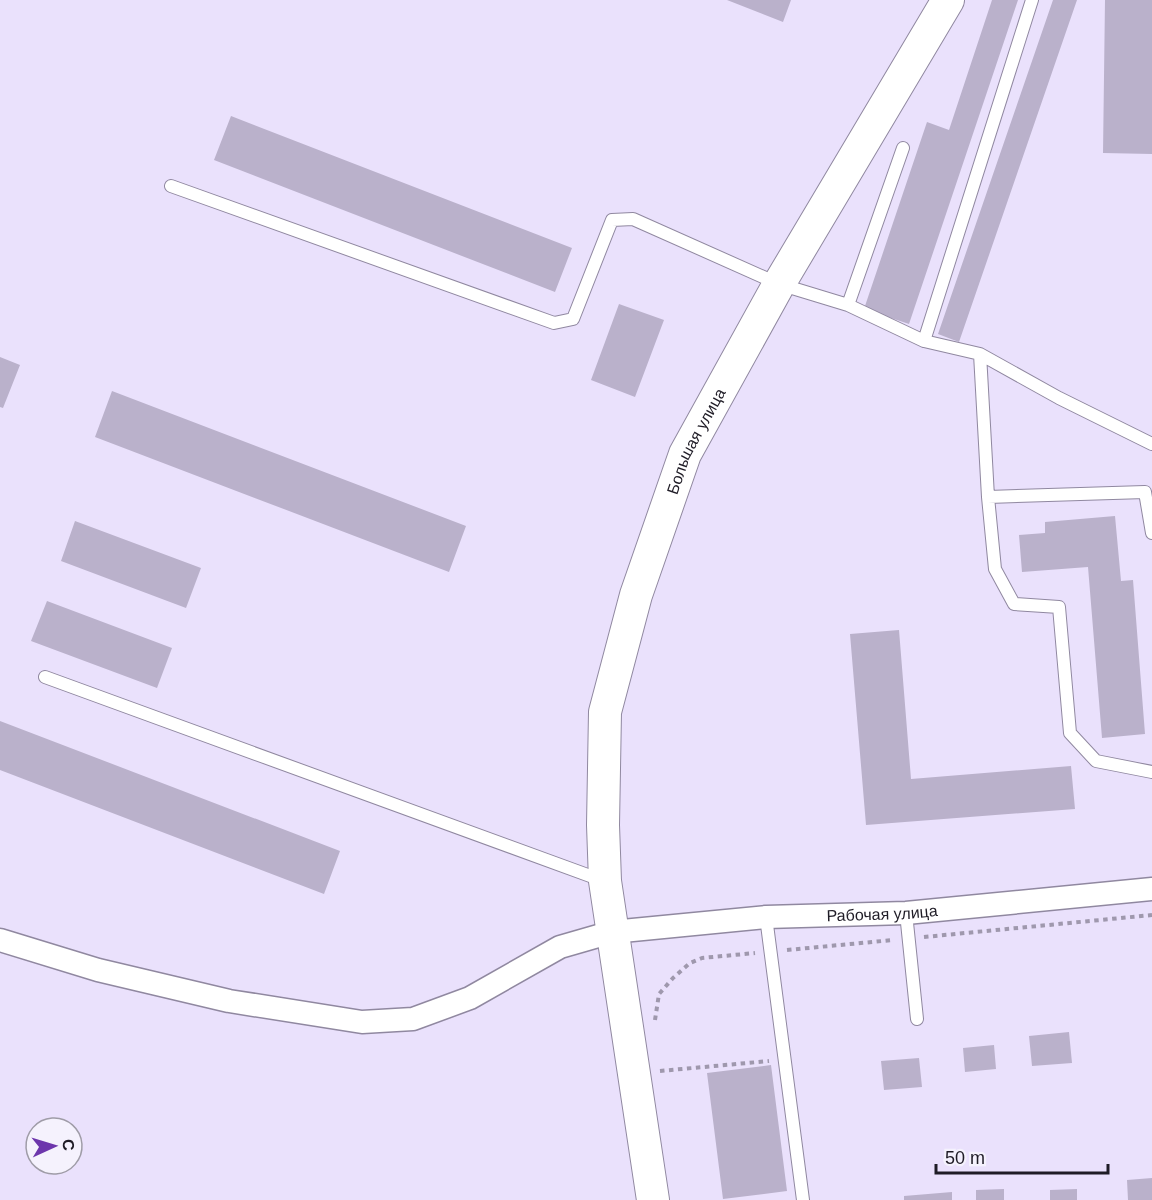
<svg xmlns="http://www.w3.org/2000/svg" width="1152" height="1200" font-family="Helvetica,sans-serif">
<style>
.building{fill:#bab1cb}
.lines{fill:none;stroke-linecap:round;stroke-linejoin:round}
.lane-casing{stroke:#9088a0;stroke-width:14}
.street-casing{stroke:#9088a0;stroke-width:25}
.secondary-casing{stroke:#9088a0;stroke-width:34}
.path{stroke:#9f98ad;stroke-width:4;stroke-dasharray:4.5 4.5;stroke-linecap:butt}
.lane{stroke:#fff;stroke-width:12}
.street{stroke:#fff;stroke-width:22}
.secondary{stroke:#fff;stroke-width:32}
.labels{text-anchor:middle;stroke-width:6;stroke-linejoin:round;paint-order:stroke}
.street-label{font-size:16px;fill:#1f1c26;stroke:#f5f2fd}
</style>
<rect width="100%" height="100%" fill="#eae1fc"/>
<path class="building" d="M727,0H791L783,22Z
M992,0H1018L909,324L864,309L927,122L949,130Z
M1053,0H1077L959,342L938,334Z
M1105,0H1152V154L1103,153Z
M231,116L572,248L555,292L214,160Z
M619,304L664,320L635,397L591,380Z
M0,357L20,365L3,408L0,407Z
M112,391L466,526L449,572L95,437Z
M1115,516L1121,581L1133,580L1145,734L1102,738L1088,567L1022,572L1019,535L1045,533V522Z
M75,521L201,568L186,608L61,561Z
M47,601L172,648L157,688L31,641Z
M899,630L911,779L1071,766L1075,809L866,825L850,634Z
M0,721L340,851L324,894L0,770Z
M1069,1032L1072,1063L1032,1066L1029,1036Z
M994,1045L996,1069L965,1072L963,1048Z
M919,1058L922,1087L884,1090L881,1061Z
M771,1065L787,1191L723,1199L707,1073Z
M1152,1178V1200H1128L1127,1180Z
M1004,1189V1200H976V1190Z
M1077,1189V1200H1050V1190Z
M952,1192V1200H904V1196Z"/>
<g class="lines">
<g class="lane-casing">
<path id="lane" d="M171,186L554,323L573,319L612,220L633,219L779,284L848,305L924,341L980,354L1059,398L1152,444
M848,305L903,148
M924,341L1032,0
M980,354L988,497L1145,492L1152,533
M988,497L995,569L1014,604L1059,607L1070,733L1096,761L1152,772
M45,677L604,881
M906,913L917,1019
M766,917L803,1200"/>
</g>
<g class="street-casing">
<g id="street">
<path id="s1" d="M0,940L98,970L229,1001L362,1022L413,1019L470,998L560,947L612,932L766,917L906,913L1152,889"/>
</g>
</g>
<g class="secondary-casing">
<g id="secondary">
<path id="s2" d="M653,1200L605,881L603,825L605,712L636,595L685,454L779,284L948,0"/>
</g>
</g>
<path class="path" d="M924,937L1152,915
M787,950L893,940
M655,1020L659,994L673,978L690,963L702,958L755,953
M660,1071L769,1061"/>
<use href="#lane" class="lane"/>
<use href="#street" class="street"/>
<use href="#secondary" class="secondary"/>
</g>
<g class="labels">
<g class="street-label">
<text dy="6" stroke="none"><textPath href="#s2" startOffset="778">Большая улица</textPath></text>
<text dy="6" stroke="none"><textPath href="#s1" startOffset="912">Рабочая улица</textPath></text>
</g>
</g>
<g transform="translate(54 1146) rotate(86)"><circle r="28" fill="#f5f2fd" stroke="#9f9ca7" stroke-width="1.5"/>
<path d="M0-4.5L10 22L0 15L-10 22Z" fill="#6d36ac"/>
<text y="-9" font-size="16" font-weight="bold" text-anchor="middle" fill="#1f1c26">С</text>
</g>
<path d="M936 1164v9h172v-9" fill="none" stroke="#1f1c26" stroke-width="3"/>
<text x="945" y="1164" font-size="18" fill="#1f1c26" stroke="#f5f2fd" stroke-width="4.5" paint-order="stroke">50 m</text>
</svg>
